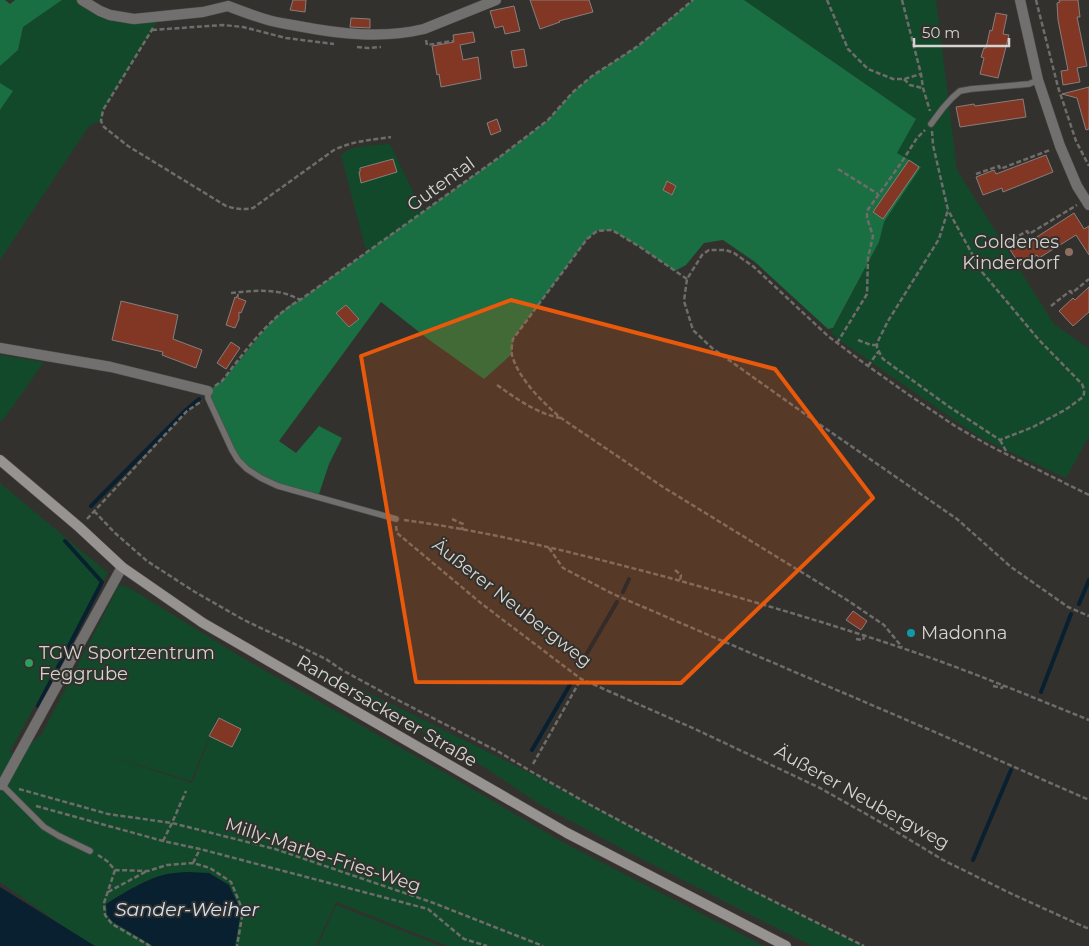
<svg xmlns="http://www.w3.org/2000/svg" width="1089" height="946" font-family="Montserrat,sans-serif">
<style>
.green{fill:#13492b;fill-rule:evenodd}
.forest{fill:#196e42}
.water{fill:#092030}
.lines{fill:none;stroke-linecap:round;stroke-linejoin:round}
.stream{stroke:#092030;stroke-width:4}
.building{fill:#813724;stroke:#857f7e}
.service-casing{stroke:#504e4b;stroke-width:7}
.minor-casing{stroke:#504e4b;stroke-width:11}
.secondary-casing{stroke:#504e4b;stroke-width:11}
.path{stroke:#6e6d6a;stroke-width:2.5;stroke-dasharray:5 2.5;stroke-linecap:butt}
.service{stroke:#72706f;stroke-width:5.5}
.minor{stroke:#72706f;stroke-width:10}
.secondary{stroke:#969391;stroke-width:10}
.marked{fill:#e8590c;fill-opacity:0.2;stroke:#e8590c;stroke-width:4;stroke-linejoin:round}
.education-dot{fill:#8d6e63;stroke:#33312e;stroke-width:2}
.culture-dot{fill:#0f9aa8;stroke:#33312e;stroke-width:2}
.leisure-dot{fill:#2e9e5b;stroke:#33312e;stroke-width:2}
.labels{text-anchor:middle;stroke-width:4;stroke-linejoin:round;paint-order:stroke}
.street-label{font-size:18px;fill:#d5d4d1;stroke:#33312e}
.poi-label{font-size:18px;fill:#d5d4d1;stroke:#33312e;text-anchor:start}
.water-label{font-size:19px;font-style:italic;fill:#d0e2f1;stroke:#33312e}
</style>
<rect width="100%" height="100%" fill="#33312e"/>
<path class="green" d="M62,0H82L100,11L155,17L156,24L103,110L101,121L89,126L0,260V110L13,91L0,83V66L18,50L23,27Z
M744,0H936L957,170L1054,324L1089,349V436L1066,478L979,437L841,341L831,333L879,242L884,222L921,167L896,153L916,119Z
M390,144L423,212L368,251L365,247L341,155C353,144 374,146 390,144Z
M0,355L44,362L6,416L0,422Z
M0,483L108,573L9,753L23,751L42,734L119,585L128,587L241,657L438,769L564,843L764,946H448L336,902L316,946H93L84,941L0,882ZM223,703L192,783L101,753L191,781Z
M313,670L326,672L532,774L719,874L864,946H812L634,855L541,805L478,763Z
M336,905L441,946H318Z"/>
<path class="forest" d="M0,0H5L10,4L15,0H62L23,27L18,50L0,66Z
M693,0H744L916,119L897,153L921,167L884,222L879,242L833,328L828,329L755,262L723,240L704,243L686,265L675,271L640,247L612,230L597,231L587,239L513,339L512,354L484,379L428,339L381,302L279,441L296,453L319,426L342,438L329,464L318,497L278,486L247,469L232,450L208,391L222,381L272,321L290,305L300,300L501,156L548,120L573,92L592,76L638,46Z
M0,83L13,91L0,110Z"/>
<path class="water" d="M187,872L209,873L229,885L241,911L235,946H153L113,922L107,915L106,904C123,893 148,878 167,874C174,873 181,872 187,872Z
M0,887L95,946H0Z"/>
<g class="lines">
<path class="stream" d="M91,506L186,410L199,399
M623,592L629,579
M1079,604L1089,580
M579,667L617,602
M1041,692L1071,614
M38,706L102,582L65,541
M532,750L571,683
M973,860L1011,770"/>
</g>
<path class="building" d="M293,0H306L305,12L290,10Z
M530,0H589L593,12L559,21L560,22L540,29Z
M1059,0H1078L1080,17H1077L1087,66L1077,68L1080,82L1063,85L1061,71L1068,70L1058,20L1057,3L1060,2Z
M514,6L520,31L505,34L503,26L495,28L490,11Z
M996,13L1007,15L1003,34L1009,35L998,78L980,74L984,58L981,57L984,48H986L990,30L992,31Z
M351,18L370,19V28L350,27Z
M473,32L475,42L460,45L463,60L478,57L481,79L441,87L439,74L437,75L432,46L454,42L453,35Z
M524,49L527,66L514,68L511,51Z
M1089,87V129L1086,130L1077,98L1062,94Z
M1023,99L1026,117L960,127L956,107L974,104L975,106Z
M497,119L501,131L491,135L487,123Z
M1046,155L1053,172L1003,192L1002,188L983,195L976,177L994,170L996,174Z
M393,159L397,172L361,183L359,172H360V168Z
M909,160L919,167L883,219L873,212Z
M667,181L676,186L672,195L663,190Z
M1074,213L1084,229L1089,226V255L1076,235L1039,258L1037,255L1020,265L1009,248L1026,238L1029,242Z
M1089,287V312L1073,326L1059,311L1073,298L1075,300Z
M238,294V298L246,301L241,313L239,312V319L235,328L226,325L235,297L236,298Z
M121,301L178,315L173,339L202,350L196,368L162,355L163,352L112,340Z
M346,305L359,319L349,327L336,313Z
M231,342L240,348L226,369L217,363Z
M853,611L867,621L861,630L846,620Z
M219,718L241,729L232,747L209,736Z"/>
<g class="lines">
<g class="service-casing">
<path id="service" d="M931,124L943,108L952,98L960,91L971,89L1029,84L1038,80
M208,391V398L232,450L238,460L247,469L261,478L278,486L396,519
M2,785L44,827L59,836L90,851"/>
</g>
<g class="minor-casing">
<path id="minor" d="M82,0L100,11L110,15L134,19L203,12L228,6
M1020,0L1038,80L1060,146L1077,186L1089,205
M228,6C241,11 254,16 268,20C278,23 288,24 298,26C339,34 383,39 424,29L496,0
M0,348L111,367L208,391
M2,785L122,567"/>
</g>
<g class="secondary-casing">
<path id="secondary" d="M0,460L79,527L122,567L203,623L567,833L786,946"/>
</g>
<path class="path" d="M827,0L848,49L868,69L893,79H904L921,74
M902,0L921,74L923,88L930,111
M1036,0L1058,87L1076,141L1089,166
M153,28L103,110L101,121L104,127L128,146L226,206C236,209 243,210 253,208L334,150C352,141 371,140 391,137
M152,30L223,25L243,27L286,38L334,44
M426,40L427,45L453,41
M357,47L368,48L381,47
M904,79L910,85L922,88
M932,131L933,145L948,210L939,239L888,321L877,343V348L883,359L948,406L1000,440L1033,427L1065,410L1083,397C1085,392 1084,389 1082,384L1039,340L982,272L948,210
M838,169L878,194
M976,174L999,166L1000,169L1050,150
M1006,243L1027,231L1029,234L1077,205
M687,279L640,247L612,230L597,231L587,239L513,339C512,344 511,350 512,355C518,378 543,403 561,418L663,487L847,600L884,625L902,647
M231,293C254,291 278,287 300,300
M1051,306L1070,291L1072,293L1089,279
M858,340L871,345H877
M837,343L867,294L868,258L873,236L867,218V211L901,163L917,138L925,130
M868,366L878,352
M497,385C517,399 536,413 560,418
M215,386L222,381C243,354 270,316 300,300L501,156L548,120L573,92L592,76L638,46L693,0
M1000,440L1006,451L1005,454
M1089,495L990,446L955,426L909,395L868,366L828,336L754,267L734,253L726,250H709L702,255L687,279L684,301L693,330L712,348L819,424L957,519L1011,567L1068,607L1089,616
M94,511L115,533L147,561L195,592L244,620L326,659L342,670L388,695L499,752L532,772L594,807L731,880L864,946
M87,519L187,411L202,401
M452,519L463,524L462,530
M404,520C494,532 583,555 670,578C748,600 825,622 902,648C965,669 1027,695 1089,720
M396,526L397,533L482,604L581,679L695,729L820,788L882,823L943,860L1012,894L1089,929
M549,548L563,568L613,594L944,736L1089,800
M675,570L681,575L680,581
M856,639L863,640L864,637
M993,686L1002,688L1003,686
M533,764L581,679
M19,789L108,814L172,823L275,849L431,902L543,946
M36,806L163,841L200,849L428,909L464,939L487,946
M163,841L172,823L186,791
M98,855L107,861L115,870L148,871L167,865L193,863L210,868L231,882L243,911L237,946
M193,863L200,849
M115,870L104,903L105,915L112,924L150,946
M108,892L147,871"/>
<use href="#service" class="service"/>
<use href="#minor" class="minor"/>
<use href="#secondary" class="secondary"/>
</g>
<path class="marked" d="M511,300L775,369L873,498L681,683L416,682L361,356Z"/>
<circle class="education-dot" cx="1069" cy="252" r="5"/>
<circle class="culture-dot" cx="911" cy="633" r="5"/>
<circle class="leisure-dot" cx="29" cy="663" r="5"/>
<g class="labels">
<g class="street-label">
<text transform="translate(441 184) rotate(-36)" y="6">Gutental</text>
<text transform="translate(512 603) rotate(38)" y="6">Äußerer Neubergweg</text>
<text transform="translate(387 711) rotate(30)" y="6">Randersackerer Straße</text>
<text transform="translate(862 797) rotate(29)" y="6">Äußerer Neubergweg</text>
<text transform="translate(323 855) rotate(18)" y="6">Milly-Marbe-Fries-Weg</text>
</g>
<g class="poi-label">
<text x="1059" y="248" text-anchor="end">Goldenes<tspan x="1059" dy="21">Kinderdorf</tspan></text>
<text x="921" y="639">Madonna</text>
<text x="39" y="659">TGW Sportzentrum<tspan x="39" dy="21">Feggrube</tspan></text>
</g>
<g class="water-label">
<text x="187" y="916">Sander-Weiher</text>
</g>
</g>
<path d="M914 38v8h95v-8" fill="none" stroke="#d5d4d1" stroke-width="2.5"/>
<text x="922" y="38" font-size="15" fill="#d5d4d1" stroke="#33312e" stroke-width="4" paint-order="stroke">50 m</text>
</svg>
